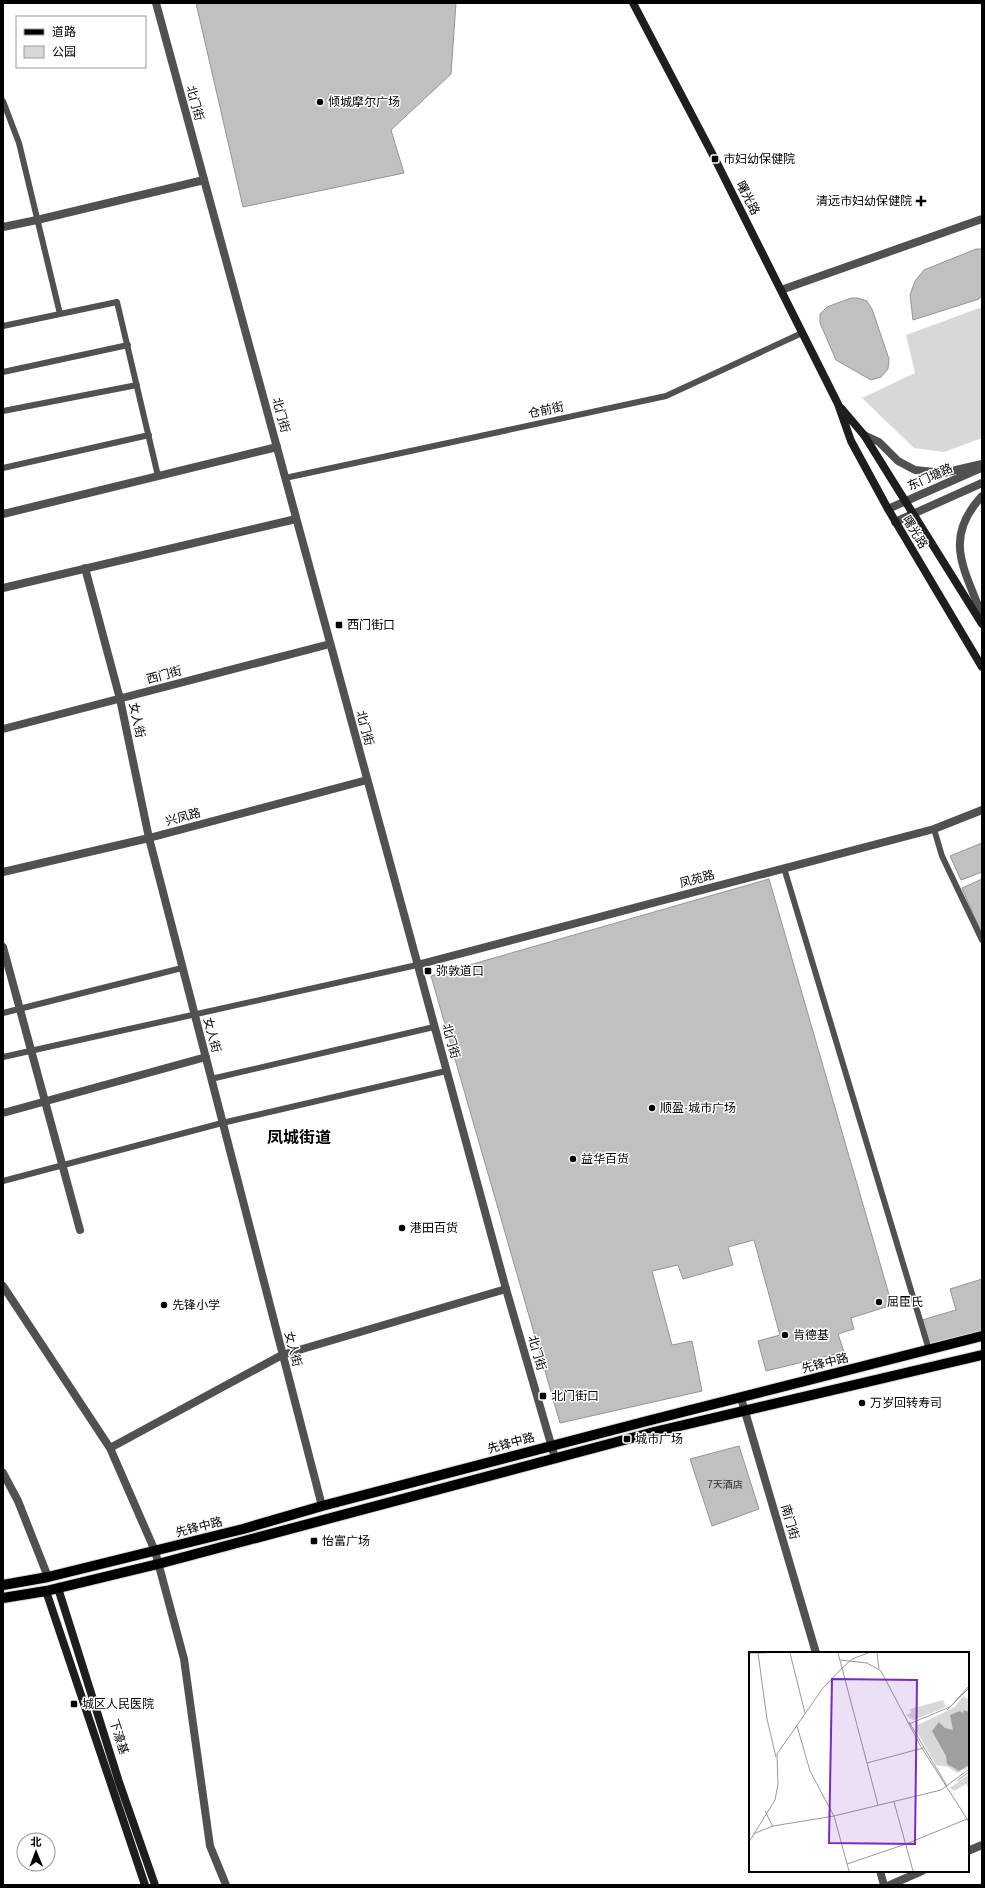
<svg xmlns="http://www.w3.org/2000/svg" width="985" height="1888" font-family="Arial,'Noto Sans SC',sans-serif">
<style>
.green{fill:#d8d8d8}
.building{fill:#c0c0c0;stroke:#959595}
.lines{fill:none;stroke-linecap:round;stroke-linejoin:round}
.primary-casing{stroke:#dbdbdb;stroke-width:12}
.service{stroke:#515151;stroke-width:6}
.minor{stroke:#515151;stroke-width:8}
.tertiary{stroke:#515151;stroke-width:8}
.secondary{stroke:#1e1e1e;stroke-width:8}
.primary{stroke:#000;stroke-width:10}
.poi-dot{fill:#000;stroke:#fff;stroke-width:1.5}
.labels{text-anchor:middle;stroke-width:3;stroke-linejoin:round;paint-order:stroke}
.number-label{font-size:10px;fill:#303030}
.poi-label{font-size:12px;fill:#000;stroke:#fff;text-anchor:start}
.street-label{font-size:12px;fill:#000;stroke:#fff}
.district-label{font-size:16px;font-weight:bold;fill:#000;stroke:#fff}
.inset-road{fill:none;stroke:#999;stroke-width:1}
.view{fill:#7b2cbf;fill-opacity:0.15;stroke:#7b2cbf;stroke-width:2}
.inset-edge{fill:none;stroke:#000;stroke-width:2}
</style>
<rect width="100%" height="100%" fill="#fff"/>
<path class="green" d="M982,307V438L944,452L914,448L862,398L915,373L906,335Z"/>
<path class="building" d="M196,3H456L451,74L391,130L404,173L243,207Z
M976,249H982V295L979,299L913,320L910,295L915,281L924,270Z
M851,298H858L867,301L872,309L889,359L888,369L881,377L871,380L836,360L820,323V314L827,307Z
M982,843V872L961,880L950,856Z
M769,879L892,1305L851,1318L854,1329L838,1334L844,1352L766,1371L758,1341L780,1335L754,1240L728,1247L733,1265L683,1279L678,1265L652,1271L672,1345L692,1341L702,1391L560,1423L431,976Z
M982,879V934L962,888Z
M982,1279V1333L931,1348L922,1320L956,1310L950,1289Z
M739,1446L759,1509L712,1526L690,1459Z"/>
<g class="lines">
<g class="primary-casing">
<path id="primary" d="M3,1585L48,1577L243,1529L322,1506L651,1420L982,1336
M3,1598L46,1591L158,1564L654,1432L982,1355"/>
</g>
<path class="service" d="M3,101L19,143L60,314
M3,326L117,302L158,476
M3,372L128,345
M3,411L137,385
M3,468L149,435
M285,478L666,396L802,333
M934,829L942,856L982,940
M784,868L929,1350
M3,1013L182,968
M3,1057L417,965
M211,1079L434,1027
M3,1181L222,1123L446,1071"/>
<path class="minor" d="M3,227L37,220L204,180
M781,290L982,219
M3,514L277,447
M85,568L120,699L149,838L322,1506
M3,588L296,519
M3,729L330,644
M3,872L149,838L367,780
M3,947L80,1230
M3,1113L206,1057
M3,1286L110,1448L155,1551L184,1659L210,1846L226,1885
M110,1448L282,1355L506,1289"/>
<path class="tertiary" d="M156,3L506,1289L555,1458
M864,435L879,442L898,461L915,470L943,473L982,464
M982,496C942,539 965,569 982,616
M888,509L981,468
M895,522L982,483
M417,965L934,829L982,810
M741,1398L816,1653
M3,1473L18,1501L48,1577
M968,1851L982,1845
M880,1871L884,1885
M890,1885L922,1871"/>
<path class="secondary" d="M633,3L715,159L838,404L851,441L888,509L982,667
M841,408L864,435L982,624
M58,1588L119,1782L155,1885
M46,1591L145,1885"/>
<use href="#primary" class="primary"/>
</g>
<g class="poi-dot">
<circle cx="320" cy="102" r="4"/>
<rect x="711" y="155" width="8" height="8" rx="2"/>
<path d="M919 195h4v4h4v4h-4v4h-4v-4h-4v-4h4z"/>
<rect x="335" y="621" width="8" height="8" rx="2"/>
<rect x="424" y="967" width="8" height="8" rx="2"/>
<circle cx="652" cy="1108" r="4"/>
<circle cx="573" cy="1159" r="4"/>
<circle cx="402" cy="1228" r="4"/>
<circle cx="879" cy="1302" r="4"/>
<circle cx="164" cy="1305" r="4"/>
<circle cx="785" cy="1335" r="4"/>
<rect x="539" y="1392" width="8" height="8" rx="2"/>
<circle cx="862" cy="1403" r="4"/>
<rect x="623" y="1435" width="8" height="8" rx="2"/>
<rect x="310" y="1537" width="8" height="8" rx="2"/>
<rect x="70" y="1700" width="8" height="8" rx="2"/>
</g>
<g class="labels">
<g class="number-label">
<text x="725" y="1488">7天酒店</text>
</g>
<g class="poi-label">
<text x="328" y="106">倾城摩尔广场</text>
<text x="723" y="163">市妇幼保健院</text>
<text x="912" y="205" text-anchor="end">清远市妇幼保健院</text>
<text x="347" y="629">西门街口</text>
<text x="436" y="975">弥敦道口</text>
<text x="660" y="1112">顺盈·城市广场</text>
<text x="581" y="1163">益华百货</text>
<text x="410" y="1232">港田百货</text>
<text x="887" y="1306">屈臣氏</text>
<text x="172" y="1309">先锋小学</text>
<text x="793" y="1339">肯德基</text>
<text x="551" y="1400">北门街口</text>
<text x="870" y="1407">万岁回转寿司</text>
<text x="635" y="1443">城市广场</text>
<text x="322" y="1545">怡富广场</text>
<text x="82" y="1708">城区人民医院</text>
</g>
<g class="street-label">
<text transform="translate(195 103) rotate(75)" y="4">北门街</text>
<text transform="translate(748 198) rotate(63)" y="4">曙光路</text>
<text transform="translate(546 410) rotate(-12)" y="4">仓前街</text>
<text transform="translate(281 415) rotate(75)" y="4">北门街</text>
<text transform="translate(930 477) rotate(-24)" y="4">东门塘路</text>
<text transform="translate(915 532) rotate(59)" y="4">曙光路</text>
<text transform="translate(164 675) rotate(-15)" y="4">西门街</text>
<text transform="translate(137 720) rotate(78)" y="4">女人街</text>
<text transform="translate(365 728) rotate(75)" y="4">北门街</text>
<text transform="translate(183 817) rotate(-15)" y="4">兴凤路</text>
<text transform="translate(697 879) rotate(-15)" y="4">凤苑路</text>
<text transform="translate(212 1035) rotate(75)" y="4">女人街</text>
<text transform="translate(451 1041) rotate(75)" y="4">北门街</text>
<text transform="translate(293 1349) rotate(75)" y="4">女人街</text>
<text transform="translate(537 1353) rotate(74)" y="4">北门街</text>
<text transform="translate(825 1363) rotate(-14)" y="4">先锋中路</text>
<text transform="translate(511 1443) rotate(-15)" y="4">先锋中路</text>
<text transform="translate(790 1522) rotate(74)" y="4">南门街</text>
<text transform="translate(199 1527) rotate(-14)" y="4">先锋中路</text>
<text transform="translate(119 1737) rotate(72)" y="4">下濠基</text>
</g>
<g class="district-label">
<text x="299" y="1143">凤城街道</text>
</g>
</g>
<g transform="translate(749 1652)">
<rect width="220" height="220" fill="#fff"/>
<path d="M214,44L220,48V115L208,121L199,115L187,113L168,80L167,74L206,55ZM194,48L197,55L190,58L164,68L157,63L162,61L161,57ZM220,122V137L217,132L205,139L201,136Z" fill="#d8d8d8"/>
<path d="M215,58L220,60V113L210,119L198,112L197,104L183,79L190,70L196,76L204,78L201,63L211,59L214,61Z" fill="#9f9f9f"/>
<path class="inset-road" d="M0,1H17M9,1L18,67L27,105M41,1L56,61M89,1L93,16M128,1L130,17M91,8L118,11L132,19L171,93L220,170M93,16L129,153M92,17L103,7L119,1M198,58L220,36M160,70L198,134M160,72L201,55L220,34M48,74L61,119L85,164M118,111L174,96M208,129L220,120M145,150L164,219M16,159L24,175M85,164L100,219M4,182L24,174L85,164L192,138L220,117M0,190L26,148L29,132L28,102L74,36L93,16M98,212L157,192L218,167"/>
<path class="view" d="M83,27L168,28L166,192L80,191Z"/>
<rect width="220" height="220" class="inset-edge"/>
</g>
<rect width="985" height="1888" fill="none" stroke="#000000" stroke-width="8"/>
<rect x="16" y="16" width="130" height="52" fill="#ffffff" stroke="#999999"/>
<rect x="24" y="29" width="20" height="6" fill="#000000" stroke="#999999"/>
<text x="52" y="36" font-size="12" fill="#000000">道路</text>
<rect x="24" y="46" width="20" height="12" fill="#d8d8d8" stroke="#999999"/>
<text x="52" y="56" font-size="12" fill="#000000">公园</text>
<g transform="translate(36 1852) rotate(359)"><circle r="19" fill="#ffffff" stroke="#999999"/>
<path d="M0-3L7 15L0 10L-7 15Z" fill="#000000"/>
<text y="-6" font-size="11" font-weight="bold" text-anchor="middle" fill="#000000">北</text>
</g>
</svg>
